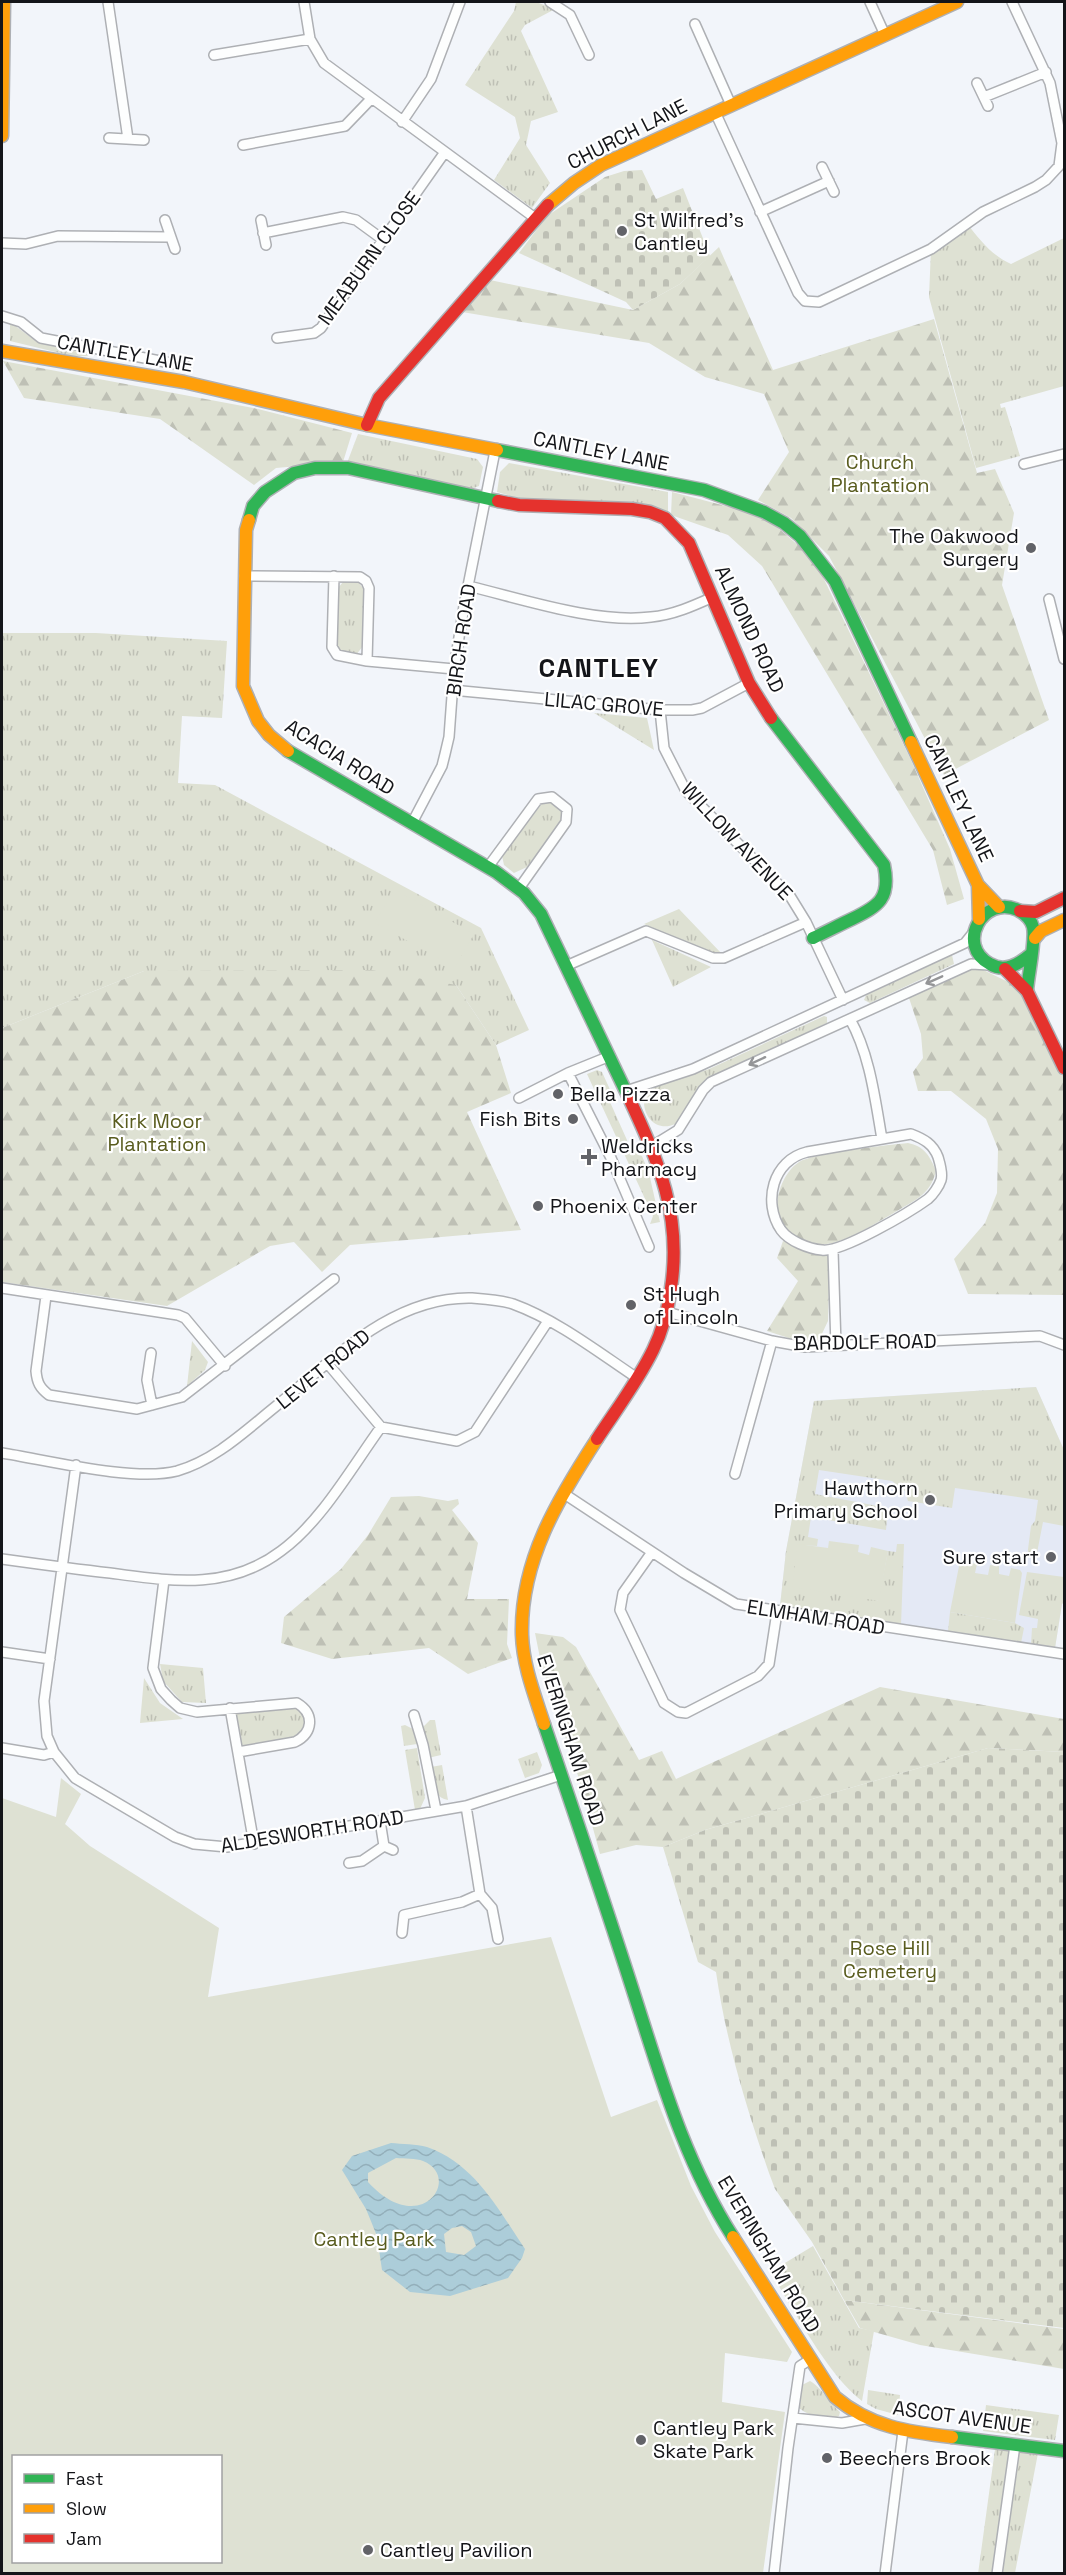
<svg xmlns="http://www.w3.org/2000/svg" width="1066" height="2575" font-family="'Space Grotesk',sans-serif">
<style>
.built{fill:#e4e9f5}
.grass{fill:url(#grass-tufts)}
.forest{fill:url(#forest-firs)}
.cemetery{fill:url(#cemetery-stones)}
.park{fill:#dee1d3;fill-rule:evenodd}
.water{fill:url(#water-waves);fill-rule:evenodd}
.lines{fill:none;stroke-linecap:round;stroke-linejoin:round}
.street-casing{stroke:#aeb0b4;stroke-width:12}
.fast-casing{stroke:#aeb0b4;stroke-width:15}
.slow-casing{stroke:#aeb0b4;stroke-width:15}
.jam-casing{stroke:#aeb0b4;stroke-width:15}
.street{stroke:#fdfefe;stroke-width:9}
.fast{stroke:#30b455;stroke-width:12}
.slow{stroke:#ff9f0a;stroke-width:12}
.jam{stroke:#e5322d;stroke-width:12}
.oneway{stroke:#949597}
.poi-dot{fill:#626368;stroke:#fff;stroke-width:2}
.labels{text-anchor:middle;stroke-width:4.5;stroke-linejoin:round;paint-order:stroke}
.street-label{font-size:20px;fill:#141519;stroke:#fff}
.poi-label{font-size:20px;fill:#141519;stroke:#fff;text-anchor:start}
.park-label{font-size:20px;fill:#595c1e;stroke:#fff}
.district-label{font-size:26px;font-weight:bold;letter-spacing:1.5px;fill:#141519;stroke:#fff}
</style>
<defs>
<pattern id="grass-tufts" width="24" height="20" patternUnits="userSpaceOnUse" patternTransform="scale(1.5)"><rect width="24" height="20" fill="#dee1d3"/><path d="M3 7l-1-3M5 7V3M7 7l1-3M15 17l-1-3M17 17v-4M19 17l1-3" fill="none" stroke="#bec0b5"/></pattern>
<pattern id="forest-firs" width="22" height="20" patternUnits="userSpaceOnUse" patternTransform="scale(1.5)"><rect width="22" height="20" fill="#dee1d3"/><path d="M5 1l3.5 6h-7zM16 11l3.5 6h-7z" fill="#bec0b5"/></pattern>
<pattern id="cemetery-stones" width="16" height="16" patternUnits="userSpaceOnUse" patternTransform="scale(1.5)"><rect width="16" height="16" fill="#dee1d3"/><path d="M2 7V4a2 2 0 0 1 4 0v3zM10 15v-3a2 2 0 0 1 4 0v3z" fill="#bec0b5"/></pattern>
<pattern id="water-waves" width="16" height="10" patternUnits="userSpaceOnUse" patternTransform="scale(1.5)"><rect width="16" height="10" fill="#accdd9"/><path d="M0 5q4-4 8 0t8 0" fill="none" stroke="#93afba"/></pattern>
</defs>
<rect width="100%" height="100%" fill="#f2f5fa"/>
<path class="built" d="M1036,1387L1064,1450V1602L1062,1604L1055,1648L780,1606L786,1551L814,1401Z"/>
<path class="grass" d="M516,2H536L555,9L525,25L521,31L558,112L531,121L526,145L550,183L532,208L494,180L520,138L515,117L465,85L514,11Z
M966,222C979,239 991,255 1011,264L1064,238V386L1000,404L1001,408L1005,407L1020,456L976,468L929,297L931,249Z
M10,322L37,342L96,356H72L10,341Z
M358,434L477,459L483,467L479,486L471,489L347,463Z
M509,463L668,492V514L636,502L518,498L497,492L500,472Z
M343,582H358L364,589L363,646L356,655L339,651L337,646L338,588Z
M2,633H96L227,641L222,718L182,716L178,783L215,785L481,928L529,1030L496,1045L456,985L144,971L2,1028Z
M594,713L647,718L654,750Z
M543,802L552,803L561,809L563,821L527,867L514,873L504,865L502,856Z
M679,909L722,954L714,955L644,924Z
M652,940L711,967L673,987Z
M952,955L954,964L870,1003L864,1000L866,995Z
M824,1016L827,1017V1023L703,1082L675,1124C658,1132 643,1118 644,1100L654,1087L709,1069Z
M597,1070L602,1072L612,1094L610,1102L631,1149L642,1156L649,1173L660,1222L650,1224L653,1216L587,1074Z
M192,1341L208,1362L205,1370L187,1386Z
M1036,1387L1064,1450V1526L1043,1522L1036,1558L1027,1557L1031,1526L1035,1521L1038,1500L955,1488L952,1508L908,1501L905,1491L892,1481L819,1470L815,1494L888,1508L886,1530L811,1517L808,1537L818,1539L817,1546L798,1545L878,1601L888,1551L896,1552L897,1544H904L901,1625L780,1606L786,1551L814,1401Z
M1027,1572L1064,1577V1602L1062,1604L1055,1648L1031,1644L1032,1628H1037L1038,1619L1019,1615Z
M950,1612L1015,1623L1024,1628L1021,1643L948,1631Z
M160,1664L203,1668L206,1703L182,1702L163,1681Z
M144,1678L160,1703L183,1719L140,1723Z
M297,1703L308,1715L302,1738L238,1752L230,1708Z
M430,1720H435L441,1755L428,1758L423,1727Z
M405,1725L413,1729L417,1744L404,1746L401,1726Z
M417,1748L425,1798L420,1809L415,1810L405,1750Z
M537,1752L542,1765L539,1773L525,1778L518,1759Z
M442,1765L448,1800C433,1798 433,1781 431,1767Z
M813,2246L859,2328L874,2331L862,2401C825,2372 796,2312 770,2272Z
M810,2381C819,2385 831,2404 840,2412L839,2416C827,2421 807,2416 798,2407L802,2385Z
M868,2390L900,2395L898,2415L876,2409L867,2404Z
M986,2405L1059,2415L1055,2440L983,2431Z
M996,2442L1039,2448L1015,2573L978,2574Z"/>
<path class="forest" d="M719,247L773,370L934,319L977,473L995,469L1014,513L1002,585L1049,720L944,775L829,556L791,518L758,500L789,452L764,394L705,377L649,343L462,312L490,280L633,310L680,284Z
M3,361L258,409L352,433L343,462L276,468L254,485L160,419L24,398Z
M672,492L745,511L776,526L800,547L822,575L911,760L950,849L964,899L947,905L933,850L762,566L728,535L671,515Z
M971,964L1027,991L1064,1070V1295L968,1294L954,1259L985,1223L997,1193L998,1149L986,1119L951,1091H918L913,1072L923,1058L921,1034L907,992Z
M372,970L456,985L496,1045L511,1093L467,1112L521,1230L350,1245L322,1272L294,1242L270,1246L167,1306L2,1282V1028L144,971Z
M908,1143C924,1146 930,1156 936,1171C930,1196 913,1201 892,1214C874,1224 841,1246 820,1244C807,1243 788,1236 781,1223C771,1204 782,1173 799,1162C814,1153 888,1145 908,1143Z
M783,1241L811,1254L830,1255L828,1321L819,1340L798,1341L767,1331L798,1281L777,1258Z
M419,1496L448,1501L458,1499L459,1504L452,1510L478,1543L467,1599H509L507,1644L512,1658L468,1674L429,1648L332,1659L281,1643L284,1617L341,1569L368,1535L391,1497Z
M535,1633L563,1637L576,1647L639,1760L662,1751L676,1779L880,1687L1064,1719V1752L988,1748L705,1830L663,1847L636,1845L600,1854L582,1788L541,1663Z
M844,2300L1064,2329V2369L920,2345L860,2328Z"/>
<path class="cemetery" d="M642,170L656,199L683,188L710,256L680,284L633,310L626,302L519,253L547,216L605,177L624,171Z
M988,1748L1064,1752V2328L844,2300L812,2242L775,2189L769,2173C746,2107 726,2041 716,1972L698,1962L663,1847L705,1830Z"/>
<path class="park" d="M394,889L474,934L455,967L375,923Z
M829,1541L859,1545L858,1552L869,1555L871,1547L888,1551L879,1601L792,1587L798,1544L828,1548Z
M960,1561L977,1564L975,1573L988,1575L990,1565L999,1566V1574L1009,1576L1011,1568L1020,1570L1022,1573L1015,1623L950,1612Z
M61,1778L81,1794L65,1824L90,1846L219,1928L208,1997L551,1937L611,2117L657,2100L691,2186L715,2232L792,2352L787,2362L725,2353L722,2402L785,2412L763,2573H2V1798L56,1817ZM14,2456H220V2562H14Z"/>
<path class="water" d="M391,2143C402,2144 416,2144 427,2147C475,2164 498,2209 525,2249L522,2258L508,2278L450,2296L410,2292L382,2270L377,2236L366,2209L342,2170L352,2156ZM396,2158C404,2159 416,2158 423,2161C463,2177 421,2240 368,2182V2173ZM462,2226L471,2232L476,2246L464,2255L446,2252L444,2234L452,2228Z"/>
<g class="lines">
<g class="street-casing">
<path id="street" d="M108,2L128,139
M304,2L310,39L324,63L535,218
M550,2L570,15L589,55
M870,2L885,35
M695,24L731,105
M214,55L310,39
M977,83L988,106
M984,97L1046,72
M715,112L798,293L805,301L819,302L931,249L983,212L1035,187L1046,180L1059,166L1062,143L1050,83L1012,2
M402,122L431,79L460,2
M109,138L144,140
M243,145L345,126L371,99
M822,167L834,192
M760,212L829,181
M165,220L175,249
M261,220L266,245
M263,233L343,217L356,220L382,239
M2,243L26,244L58,236L170,237
M2,316L21,322L41,338L186,366
M277,338L314,333L321,328L445,152
M1024,464L1064,454
M244,576L360,577L366,581L369,588L367,661
M334,576L332,647L337,655L367,661L454,669
M468,586C523,599 596,624 651,617C673,615 693,606 713,597
M1049,599L1064,659
M452,690L660,710H692L702,708L749,683
M660,710L664,748L686,791L790,896L806,922L843,1000
M412,823L442,766L445,754L449,737L454,669L464,606L495,451
M488,867L538,799L552,797L567,809L566,822L520,887
M566,966L646,931L713,958H724L806,922
M850,1019C870,1055 875,1099 882,1139
M568,1073L611,1158L649,1247
M626,1091L693,1069L965,943L973,933
M519,1098L568,1073L610,1056
M911,1134C924,1139 933,1144 938,1157C940,1164 943,1173 941,1180C939,1186 933,1195 928,1199C910,1212 841,1253 822,1250C809,1249 789,1241 781,1230C762,1202 773,1160 807,1152Z
M652,1146L678,1130L703,1090L711,1082L971,964L989,965
M833,1251L836,1346
M2,1288L178,1315L185,1318L225,1366
M46,1296L36,1371C37,1383 40,1388 49,1395L137,1409L182,1397L334,1279
M667,1312L772,1341L805,1347L1040,1336L1064,1345
M151,1353L147,1380L152,1405
M328,1364L381,1427L457,1441L475,1432L548,1321
M2,1453C47,1460 134,1482 177,1471C215,1460 244,1432 275,1407C333,1360 392,1296 472,1298C485,1299 501,1300 513,1304C557,1320 598,1352 637,1378
M76,1465L44,1701L47,1736L54,1752L75,1778L175,1837L194,1844L227,1847L466,1806L561,1775
M735,1474L772,1341
M563,1493L684,1573L736,1604L1064,1654
M652,1552L623,1593L620,1610L664,1703L678,1712L686,1713L758,1676L769,1664L777,1612
M2,1559C38,1564 74,1569 110,1573C171,1581 228,1591 281,1551C321,1522 352,1467 381,1427
M164,1580L153,1668L161,1689L171,1700L180,1708L197,1712L297,1703C315,1714 313,1733 295,1742L238,1752
M2,1652L50,1659
M230,1708L254,1844
M414,1715L423,1745L436,1810
M2,1748L44,1755L54,1752
M380,1821L384,1846
M349,1863L362,1861L384,1846L393,1850
M480,1894L492,1908L498,1939
M402,1933L404,1915L462,1902L480,1894L466,1806
M793,2418L842,2423L865,2419
M774,2574L788,2448L800,2366L811,2359
M885,2574L903,2431
M997,2574L1015,2445"/>
</g>
<g class="fast-casing">
<path id="fast" d="M497,450L704,490L764,512L784,523L800,536L835,581L911,742
M249,520L253,506L265,492L294,473L315,468H348L498,501
M771,718L884,865C891,898 879,906 852,919C839,925 826,932 813,938
M288,751L496,872L524,893L541,914L629,1098
M1027,991C1028,975 1036,941 1033,927C1031,919 1025,914 1018,910C983,894 955,945 990,964C1005,973 1019,964 1031,954
M544,1724C575,1815 606,1906 635,1997C662,2081 685,2162 733,2237
M952,2437L1064,2451"/>
</g>
<g class="slow-casing">
<path id="slow" d="M2,136L4,2
M548,205L574,183L601,165L957,2
M2,351L184,382L367,425L497,450
M249,520L246,530L243,686L258,721L269,735L288,751
M911,742L978,885L999,907
M978,885L979,919
M1035,938L1041,931L1064,920
M544,1724C535,1696 523,1666 522,1635C520,1561 558,1499 597,1439
M733,2237L835,2397C870,2427 908,2432 952,2437"/>
</g>
<g class="jam-casing">
<path id="jam" d="M367,425L379,398L548,205
M498,501L519,505L632,509L650,512L665,518L689,543L749,683L771,718
M1020,911L1036,912L1064,898
M1005,969L1027,991L1064,1068
M597,1439C616,1410 638,1381 653,1350C663,1330 668,1309 671,1288C682,1215 659,1163 629,1098"/>
</g>
<use href="#street" class="street"/>
<use href="#fast" class="fast"/>
<use href="#slow" class="slow"/>
<use href="#jam" class="jam"/>
</g>
<defs><path id="oneway-shaft" d="M-6 0H5M1.5-3L5.5 0L1.5 3" fill="none" stroke-width="1.6" stroke-linecap="round" stroke-linejoin="round" transform="scale(1.5)"/></defs>
<g class="oneway">
<use href="#oneway-shaft" transform="translate(934 980) rotate(156)"/>
<use href="#oneway-shaft" transform="translate(757 1061) rotate(155)"/>
</g>
<g class="poi-dot">
<circle cx="622" cy="231" r="6"/>
<circle cx="1031" cy="548" r="6"/>
<circle cx="558" cy="1094" r="6"/>
<circle cx="573" cy="1119" r="6"/>
<path d="M586 1148h6v6h6v6h-6v6h-6v-6h-6v-6h6z"/>
<circle cx="538" cy="1206" r="6"/>
<circle cx="631" cy="1305" r="6"/>
<circle cx="930" cy="1500" r="6"/>
<circle cx="1051" cy="1557" r="6"/>
<circle cx="641" cy="2440" r="6"/>
<circle cx="827" cy="2458" r="6"/>
<circle cx="368" cy="2550" r="6"/>
</g>
<g class="labels">
<g class="street-label">
<text transform="translate(627 134) rotate(-27)" y="7">CHURCH LANE</text>
<text transform="translate(369 258) rotate(-54)" y="7">MEABURN CLOSE</text>
<text transform="translate(125 353) rotate(10)" y="7">CANTLEY LANE</text>
<text transform="translate(601 451) rotate(11)" y="7">CANTLEY LANE</text>
<text transform="translate(750 629) rotate(65)" y="7">ALMOND ROAD</text>
<text transform="translate(461 640) rotate(-82)" y="7">BIRCH ROAD</text>
<text transform="translate(604 704) rotate(5)" y="7">LILAC GROVE</text>
<text transform="translate(340 757) rotate(32)" y="7">ACACIA ROAD</text>
<text transform="translate(959 798) rotate(65)" y="7">CANTLEY LANE</text>
<text transform="translate(737 841) rotate(47)" y="7">WILLOW AVENUE</text>
<text transform="translate(865 1342) rotate(-1)" y="7">BARDOLF ROAD</text>
<text transform="translate(323 1369) rotate(-39)" y="7">LEVET ROAD</text>
<text transform="translate(816 1617) rotate(9)" y="7">ELMHAM ROAD</text>
<text transform="translate(571 1740) rotate(72)" y="7">EVERINGHAM ROAD</text>
<text transform="translate(312 1831) rotate(-9)" y="7">ALDESWORTH ROAD</text>
<text transform="translate(769 2254) rotate(59)" y="7">EVERINGHAM ROAD</text>
<text transform="translate(962 2417) rotate(8)" y="7">ASCOT AVENUE</text>
</g>
<g class="poi-label">
<text x="634" y="227">St Wilfred's<tspan x="634" dy="23">Cantley</tspan></text>
<text x="1019" y="543" text-anchor="end">The Oakwood<tspan x="1019" dy="23">Surgery</tspan></text>
<text x="570" y="1101">Bella Pizza</text>
<text x="561" y="1126" text-anchor="end">Fish Bits</text>
<text x="601" y="1153">Weldricks<tspan x="601" dy="23">Pharmacy</tspan></text>
<text x="550" y="1213">Phoenix Center</text>
<text x="643" y="1301">St Hugh<tspan x="643" dy="23">of Lincoln</tspan></text>
<text x="918" y="1495" text-anchor="end">Hawthorn<tspan x="918" dy="23">Primary School</tspan></text>
<text x="1039" y="1564" text-anchor="end">Sure start</text>
<text x="653" y="2435">Cantley Park<tspan x="653" dy="23">Skate Park</tspan></text>
<text x="839" y="2465">Beechers Brook</text>
<text x="380" y="2557">Cantley Pavilion</text>
</g>
<g class="park-label">
<text x="880" y="469">Church<tspan x="880" dy="23">Plantation</tspan></text>
<text x="157" y="1128">Kirk Moor<tspan x="157" dy="23">Plantation</tspan></text>
<text x="890" y="1955">Rose Hill<tspan x="890" dy="23">Cemetery</tspan></text>
<text x="374" y="2246">Cantley Park</text>
</g>
<g class="district-label">
<text x="599" y="677">CANTLEY</text>
</g>
</g>
<rect width="1066" height="2575" fill="none" stroke="#141519" stroke-width="6"/>
<rect x="12" y="2455" width="210" height="108" fill="#ffffff" stroke="#a1a1a3" stroke-width="1.5"/>
<rect x="24" y="2474" width="30" height="9" fill="#30b455" stroke="#a1a1a3" stroke-width="1.5"/>
<text x="66" y="2485" font-size="18" fill="#141519">Fast</text>
<rect x="24" y="2504" width="30" height="9" fill="#ff9f0a" stroke="#a1a1a3" stroke-width="1.5"/>
<text x="66" y="2515" font-size="18" fill="#141519">Slow</text>
<rect x="24" y="2534" width="30" height="9" fill="#e5322d" stroke="#a1a1a3" stroke-width="1.5"/>
<text x="66" y="2545" font-size="18" fill="#141519">Jam</text>
</svg>
